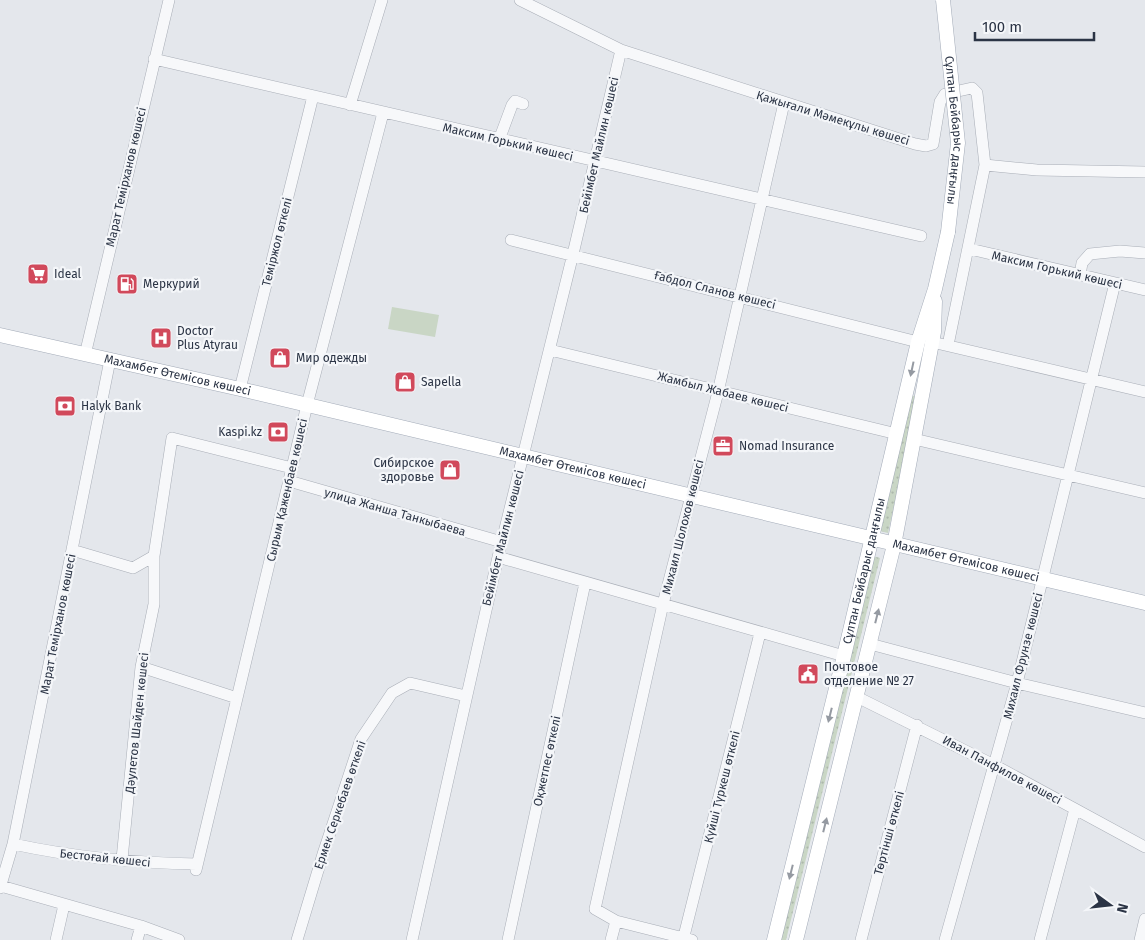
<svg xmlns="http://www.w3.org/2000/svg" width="1145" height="940" font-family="'Fira Sans',sans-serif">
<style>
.grass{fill:url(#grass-dots)}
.garden{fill:#c9d6c5}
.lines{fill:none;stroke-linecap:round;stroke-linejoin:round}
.minor-casing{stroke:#a9aeb7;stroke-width:12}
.major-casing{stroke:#a3abb8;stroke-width:15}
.minor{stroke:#f7f8fa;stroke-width:11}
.major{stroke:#fff;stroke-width:14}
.major-bridge-casing{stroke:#a3abb8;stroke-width:15;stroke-linecap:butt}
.major-bridge{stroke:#fff;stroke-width:14}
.oneway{fill:#959aa2}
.labels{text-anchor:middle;stroke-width:4.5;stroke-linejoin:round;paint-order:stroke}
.street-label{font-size:12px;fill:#2b3445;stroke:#f4f6f9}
.poi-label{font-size:12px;fill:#2b3445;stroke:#f4f6f9;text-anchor:start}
</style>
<defs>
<pattern id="grass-dots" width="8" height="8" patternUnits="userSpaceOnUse" patternTransform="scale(1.25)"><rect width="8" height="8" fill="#c9d6c5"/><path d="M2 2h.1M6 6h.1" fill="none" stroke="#adb8ab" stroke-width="1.8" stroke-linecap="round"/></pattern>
</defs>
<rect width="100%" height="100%" fill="#e4e7ec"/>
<path class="grass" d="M910,395L918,397L888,533L880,531Z
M873,556L880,558L786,940H778Z"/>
<path class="garden" d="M392,307L439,315L435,337L388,329Z"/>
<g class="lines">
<g class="minor-casing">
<path id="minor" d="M520,0L621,50L915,144L926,146L933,144L940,102L945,94L972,88L977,93L985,165L1037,170L1145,172
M154,59L921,236
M350,105L382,0
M499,140L512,105L515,101L523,104
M511,240L918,342
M970,249L1145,290
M1080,275L1082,263L1090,254L1120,251L1145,253
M932,342L1145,392
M948,345L985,165
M550,350L897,434
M85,355L169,0
M240,389L313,96
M914,439L1145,493
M289,481L502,542
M72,550L133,568L154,556
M498,557L844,656
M870,644L1017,683L1145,713
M141,667L237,698
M857,697L994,765L1145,847
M13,844C73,857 136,863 197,864
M122,859L141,667L154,604V556L172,438L292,468
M196,870L307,405L383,113
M1,886L141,926L179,940
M0,888L13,844L110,360
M616,921L692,940
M56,940L64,905
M137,940L141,926
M297,940L323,854L361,739L392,693L410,683L466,696
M412,940L498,557L573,254L621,50
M508,940L585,583
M611,940L616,921L595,909L663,604L718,392L784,103
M683,940L760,633
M861,940L917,725
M945,940L1017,683L1115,283
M1040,940L1075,809
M1140,940L1145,919"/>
</g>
<g class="major-casing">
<g id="major">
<path id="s1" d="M0,335L240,389L1145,603"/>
<path id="s2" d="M774,940L844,656L918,342L935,289L948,232"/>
<path d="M796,940L894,545L934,332L935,301"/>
</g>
</g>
<use href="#minor" class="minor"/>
<use href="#major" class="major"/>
<g class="major-bridge-casing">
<g id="major-bridge">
<path id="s3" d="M943,0L958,143L948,232"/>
</g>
</g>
<use href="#major-bridge" class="major-bridge"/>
</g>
<defs><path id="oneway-solid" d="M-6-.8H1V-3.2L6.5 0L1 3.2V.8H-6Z" transform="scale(1.25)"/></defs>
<g class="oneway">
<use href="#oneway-solid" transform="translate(912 369) rotate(102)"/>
<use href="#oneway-solid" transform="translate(877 616) rotate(-76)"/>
<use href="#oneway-solid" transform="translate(830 715) rotate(104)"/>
<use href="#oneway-solid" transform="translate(825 825) rotate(-76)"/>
<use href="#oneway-solid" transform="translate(791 872) rotate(104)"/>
</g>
<defs>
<g id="supermarket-square" transform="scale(1.125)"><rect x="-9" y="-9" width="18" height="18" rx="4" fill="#d1495b" stroke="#f4f6f9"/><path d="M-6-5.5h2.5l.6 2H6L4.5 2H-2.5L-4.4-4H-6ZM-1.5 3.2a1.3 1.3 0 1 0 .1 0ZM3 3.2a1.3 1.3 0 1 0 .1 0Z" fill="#fff"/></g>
<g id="fuel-square" transform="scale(1.125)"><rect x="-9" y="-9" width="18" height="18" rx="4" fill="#d1495b" stroke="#f4f6f9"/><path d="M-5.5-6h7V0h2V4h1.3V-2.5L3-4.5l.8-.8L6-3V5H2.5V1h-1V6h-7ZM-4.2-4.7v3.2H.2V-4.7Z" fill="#fff"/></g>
<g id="hospital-square" transform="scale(1.125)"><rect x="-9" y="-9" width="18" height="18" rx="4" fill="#d1495b" stroke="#f4f6f9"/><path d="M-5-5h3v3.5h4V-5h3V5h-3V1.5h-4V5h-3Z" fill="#fff"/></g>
<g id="shop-square" transform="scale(1.125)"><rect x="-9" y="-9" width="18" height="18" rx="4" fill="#d1495b" stroke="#f4f6f9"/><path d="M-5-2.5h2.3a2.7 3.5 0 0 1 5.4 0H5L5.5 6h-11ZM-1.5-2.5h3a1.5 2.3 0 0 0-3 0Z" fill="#fff"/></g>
<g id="bank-square" transform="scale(1.125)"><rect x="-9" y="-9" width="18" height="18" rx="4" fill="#d1495b" stroke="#f4f6f9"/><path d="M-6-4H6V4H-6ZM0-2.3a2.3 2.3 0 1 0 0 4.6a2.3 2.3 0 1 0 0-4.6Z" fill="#fff"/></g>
<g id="office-square" transform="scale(1.125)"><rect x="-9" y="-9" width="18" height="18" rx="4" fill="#d1495b" stroke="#f4f6f9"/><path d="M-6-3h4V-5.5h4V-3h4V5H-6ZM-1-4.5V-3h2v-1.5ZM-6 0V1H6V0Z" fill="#fff"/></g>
<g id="civic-square" transform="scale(1.125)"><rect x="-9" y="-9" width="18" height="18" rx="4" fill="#d1495b" stroke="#f4f6f9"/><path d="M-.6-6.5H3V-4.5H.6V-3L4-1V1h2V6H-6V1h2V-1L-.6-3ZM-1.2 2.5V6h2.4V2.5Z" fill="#fff"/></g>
</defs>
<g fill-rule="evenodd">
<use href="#supermarket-square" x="38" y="274"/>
<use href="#fuel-square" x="127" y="284"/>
<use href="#hospital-square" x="161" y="338"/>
<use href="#shop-square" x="280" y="358"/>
<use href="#shop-square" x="405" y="382"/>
<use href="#bank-square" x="65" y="406"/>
<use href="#bank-square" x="278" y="432"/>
<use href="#office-square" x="723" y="446"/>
<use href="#shop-square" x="450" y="470"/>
<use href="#civic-square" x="808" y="674"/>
</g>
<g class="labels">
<g class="street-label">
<text transform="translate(833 118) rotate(17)" y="4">Қажығали Мәмекұлы көшесі</text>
<text dy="4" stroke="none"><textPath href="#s3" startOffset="131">Сұлтан Бейбарыс даңғылы</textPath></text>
<text transform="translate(508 142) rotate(13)" y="4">Максим Горький көшесі</text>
<text transform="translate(599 145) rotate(-77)" y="4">Бейімбет Майлин көшесі</text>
<text transform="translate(126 177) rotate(-77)" y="4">Марат Темірханов көшесі</text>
<text transform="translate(277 242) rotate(-76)" y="4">Теміржол өткелі</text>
<text transform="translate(1057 270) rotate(13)" y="4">Максим Горький көшесі</text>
<text transform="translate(715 290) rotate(14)" y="4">Ғабдол Сланов көшесі</text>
<text dy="4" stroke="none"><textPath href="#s1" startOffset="182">Махамбет Өтемісов көшесі</textPath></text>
<text transform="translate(723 392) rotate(14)" y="4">Жамбыл Жабаев көшесі</text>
<text dy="4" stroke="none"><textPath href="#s1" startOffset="588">Махамбет Өтемісов көшесі</textPath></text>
<text transform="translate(287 490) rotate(-77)" y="4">Сырым Қаженбаев көшесі</text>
<text transform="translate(395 512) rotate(16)" y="4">улица Жанша Танкыбаева</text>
<text transform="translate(683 527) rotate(-76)" y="4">Михаил Шолохов көшесі</text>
<text transform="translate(503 538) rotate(-76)" y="4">Бейімбет Майлин көшесі</text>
<text dy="4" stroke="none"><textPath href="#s1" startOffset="992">Махамбет Өтемісов көшесі</textPath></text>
<text dy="4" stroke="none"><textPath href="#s2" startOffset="380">Сұлтан Бейбарыс даңғылы</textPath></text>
<text transform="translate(58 624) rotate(-79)" y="4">Марат Темірханов көшесі</text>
<text transform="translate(1023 656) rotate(-76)" y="4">Михаил Фрунзе көшесі</text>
<text transform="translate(137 723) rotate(-84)" y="4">Дәулетов Шайден көшесі</text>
<text transform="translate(547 761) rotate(-78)" y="4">Оқжетпес өткелі</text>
<text transform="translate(1002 770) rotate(28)" y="4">Иван Панфилов көшесі</text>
<text transform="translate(722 787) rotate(-76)" y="4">Күйші Түркеш өткелі</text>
<text transform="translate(340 805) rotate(-71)" y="4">Ермек Серкебаев өткелі</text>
<text transform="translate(889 833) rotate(-75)" y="4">Төртінші өткелі</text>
<text transform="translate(105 858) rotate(6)" y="4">Бестоғай көшесі</text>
</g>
<g class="poi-label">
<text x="54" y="278">Ideal</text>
<text x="143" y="288">Меркурий</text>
<text x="177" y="335">Doctor<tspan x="177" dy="14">Plus Atyrau</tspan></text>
<text x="296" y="362">Мир одежды</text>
<text x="421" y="386">Sapella</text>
<text x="81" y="410">Halyk Bank</text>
<text x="262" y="436" text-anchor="end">Kaspi.kz</text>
<text x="739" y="450">Nomad Insurance</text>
<text x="434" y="467" text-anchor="end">Сибирское<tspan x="434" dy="14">здоровье</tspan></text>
<text x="824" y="671">Почтовое<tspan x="824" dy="14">отделение № 27</tspan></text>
</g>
</g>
<g transform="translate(1110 905) rotate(105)" stroke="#f4f6f9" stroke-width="4" paint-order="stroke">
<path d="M0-4L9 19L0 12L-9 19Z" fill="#2b3445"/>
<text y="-8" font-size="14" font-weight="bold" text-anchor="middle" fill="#2b3445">N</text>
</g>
<path d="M975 32v8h119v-8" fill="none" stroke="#2b3445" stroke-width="2.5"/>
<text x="982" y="32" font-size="15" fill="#2b3445" stroke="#f4f6f9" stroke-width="4" paint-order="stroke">100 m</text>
</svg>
